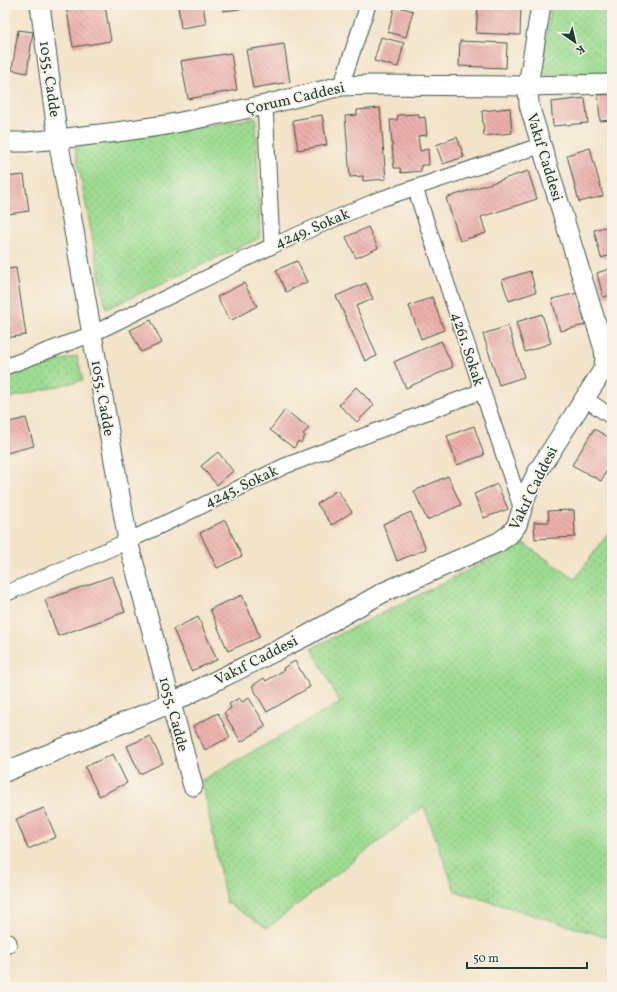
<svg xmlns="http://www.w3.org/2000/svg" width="617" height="992" font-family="Vollkorn,serif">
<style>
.grass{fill:url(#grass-dots);stroke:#5e8c62}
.building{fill:url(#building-back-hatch)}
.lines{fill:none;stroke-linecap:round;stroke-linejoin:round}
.minor-casing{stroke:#3f564a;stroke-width:17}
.tertiary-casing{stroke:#3f564a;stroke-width:21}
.minor{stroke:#fff;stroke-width:15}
.tertiary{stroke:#fff;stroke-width:19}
.labels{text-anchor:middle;stroke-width:3.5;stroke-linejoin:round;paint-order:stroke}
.street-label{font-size:15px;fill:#1f3d34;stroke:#f7f3e8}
</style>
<defs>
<pattern id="grass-dots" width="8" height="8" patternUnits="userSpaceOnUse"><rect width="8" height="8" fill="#9ddc91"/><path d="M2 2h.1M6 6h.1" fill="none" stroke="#7fb477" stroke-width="1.8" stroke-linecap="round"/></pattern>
<pattern id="building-back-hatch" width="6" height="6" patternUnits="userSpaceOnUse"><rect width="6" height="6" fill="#ecafac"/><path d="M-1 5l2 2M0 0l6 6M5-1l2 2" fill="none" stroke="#bf908d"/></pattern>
</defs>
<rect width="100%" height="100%" fill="#f7f3e8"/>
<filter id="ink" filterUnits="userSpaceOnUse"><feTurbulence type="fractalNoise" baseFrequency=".025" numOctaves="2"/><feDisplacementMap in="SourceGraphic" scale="8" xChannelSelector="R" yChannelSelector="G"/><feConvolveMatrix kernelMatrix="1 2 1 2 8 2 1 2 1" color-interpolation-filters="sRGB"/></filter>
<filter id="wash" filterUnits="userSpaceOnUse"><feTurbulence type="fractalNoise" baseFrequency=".012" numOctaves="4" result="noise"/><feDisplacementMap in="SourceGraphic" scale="16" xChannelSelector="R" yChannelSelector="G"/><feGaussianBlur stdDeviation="0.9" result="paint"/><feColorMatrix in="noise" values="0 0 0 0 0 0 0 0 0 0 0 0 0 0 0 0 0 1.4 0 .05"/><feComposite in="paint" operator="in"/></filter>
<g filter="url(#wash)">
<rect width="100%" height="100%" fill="#f3e3c9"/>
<path class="grass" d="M551,5H612V74L541,75Z
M256,118L260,238L106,309L75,147Z
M77,356L83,380L5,399V375Z
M612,528V939L455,891L424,806L267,928L226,902L202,780L340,703L312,648L523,543L575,579Z"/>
<g id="blocks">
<path class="building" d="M66,5H105L111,41L73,47Z
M178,5H203L206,24L181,28Z
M222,5H265V6L223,11Z
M478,5H521L520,35L476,33Z
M395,6L413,11L406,37L388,32Z
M18,30L33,32L27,73L12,70Z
M381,37L404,43L398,67L374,61Z
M460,41L507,43L506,68L459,66Z
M284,44L290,82L253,88L246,50Z
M231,53L237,90L188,99L181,61Z
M612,94V120L600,121L598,95Z
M585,98L588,123L553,126L551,102Z
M380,108L386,179L363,181V176L350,177L345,116L357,115V110Z
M510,108L512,133L484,136L482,111Z
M419,114V118L425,117L427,135L418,136L420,151L428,149L429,165H421V171L401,173L400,168H394L390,120H397L398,115Z
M322,115L327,145L298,150L293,120Z
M457,137L464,157L443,164L436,145Z
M590,148L603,196L579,202L567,155Z
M528,171L537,199L481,217L486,233L460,241L446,198Z
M24,175L29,211L8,214L5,191V177Z
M612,225V255L601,258L594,230Z
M368,227L378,248L356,258L346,237Z
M297,261L307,282L286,292L276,270Z
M16,268L26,335L5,338V269Z
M612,268V295L603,297L597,273Z
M530,271L536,292L509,301L502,280Z
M244,283L257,306L230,321L217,297Z
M366,283L373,299L356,306L377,356L365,361L336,296Z
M578,293L585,325L560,331L552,299Z
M432,297L444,330L421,339L409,306Z
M542,314L551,343L525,352L516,322Z
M151,320L162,343L141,352L130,330Z
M508,326L524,377L499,385L483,334Z
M441,341L453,367L406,388L394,362Z
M356,387L374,405L357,422L339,405Z
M285,410L309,428L303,434L305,436L301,443L298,441L294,448L270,430Z
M26,418L34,446L6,453L5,423Z
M474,426L484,455L457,465L447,436Z
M594,429L612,439V461L601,481L572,465Z
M218,452L233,471L217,485L201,466Z
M448,476L461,505L427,520L414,491Z
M497,484L508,509L484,518L474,494Z
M337,490L352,512L332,525L317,504Z
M574,510L575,537L535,539L534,522H549L548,511Z
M411,512L426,549L397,561L383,524Z
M225,520L242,556L217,568L200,533Z
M112,576L125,612L58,636L45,600Z
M242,595L260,637L228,651L210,609Z
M198,617L217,660L191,671L173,629Z
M295,661L310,687L267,712L252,686L264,678L266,681L284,670L283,668Z
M239,698L242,702L249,698L266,726L241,742L224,713L231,708L229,704Z
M218,713L230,737L205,750L193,726Z
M150,736L163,763L140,774L127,746Z
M113,754L127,783L99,796L85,767Z
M44,808L56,837L28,849L16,819Z"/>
</g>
</g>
<g filter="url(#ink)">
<use href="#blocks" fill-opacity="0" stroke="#3f564a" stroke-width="1"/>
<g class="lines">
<g class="minor-casing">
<path id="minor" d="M341,86L368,5
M265,105L272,246
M415,188L522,510
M5,367L92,334L272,246L378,200L542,145
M584,398L612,417
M5,594L128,541L285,466L482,391"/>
</g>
<g class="tertiary-casing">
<path id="tertiary" d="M40,5L58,139L128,541L193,786
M5,142H26L58,139L117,132L166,125L265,105L341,86L370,85L528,86L612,84
M5,772L171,703L306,636L384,592L499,542L510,534L517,525L527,493L538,471L603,370L605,360L604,349L529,105L528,86L541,5
M5,944L7,943"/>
</g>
<use href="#minor" class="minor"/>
<use href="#tertiary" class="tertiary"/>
</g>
</g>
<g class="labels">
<g class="street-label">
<text transform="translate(50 79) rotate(82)" y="5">1055. Cadde</text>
<text transform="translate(295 98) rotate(-13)" y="5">Çorum Caddesi</text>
<text transform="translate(545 157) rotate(73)" y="5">Vakıf Caddesi</text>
<text transform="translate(312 228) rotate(-23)" y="5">4249. Sokak</text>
<text transform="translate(468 349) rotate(72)" y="5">4261. Sokak</text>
<text transform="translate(103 398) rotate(80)" y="5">1055. Cadde</text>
<text transform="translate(241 486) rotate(-25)" y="5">4245. Sokak</text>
<text transform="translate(533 488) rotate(-64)" y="5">Vakıf Caddesi</text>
<text transform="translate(256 660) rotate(-27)" y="5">Vakıf Caddesi</text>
<text transform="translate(174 714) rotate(75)" y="5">1055. Cadde</text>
</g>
</g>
<rect width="617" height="992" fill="none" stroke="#f7f3e8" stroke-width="20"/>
<g transform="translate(575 42) rotate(146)" stroke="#f7f3e8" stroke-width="3" paint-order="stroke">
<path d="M0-3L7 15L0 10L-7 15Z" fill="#1f3d34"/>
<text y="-6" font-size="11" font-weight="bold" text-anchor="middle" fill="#1f3d34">K</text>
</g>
<path d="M467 962v6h120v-6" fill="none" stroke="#1f3d34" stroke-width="2"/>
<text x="473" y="962" font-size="12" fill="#1f3d34" stroke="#f7f3e8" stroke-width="3" paint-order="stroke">50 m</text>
</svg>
